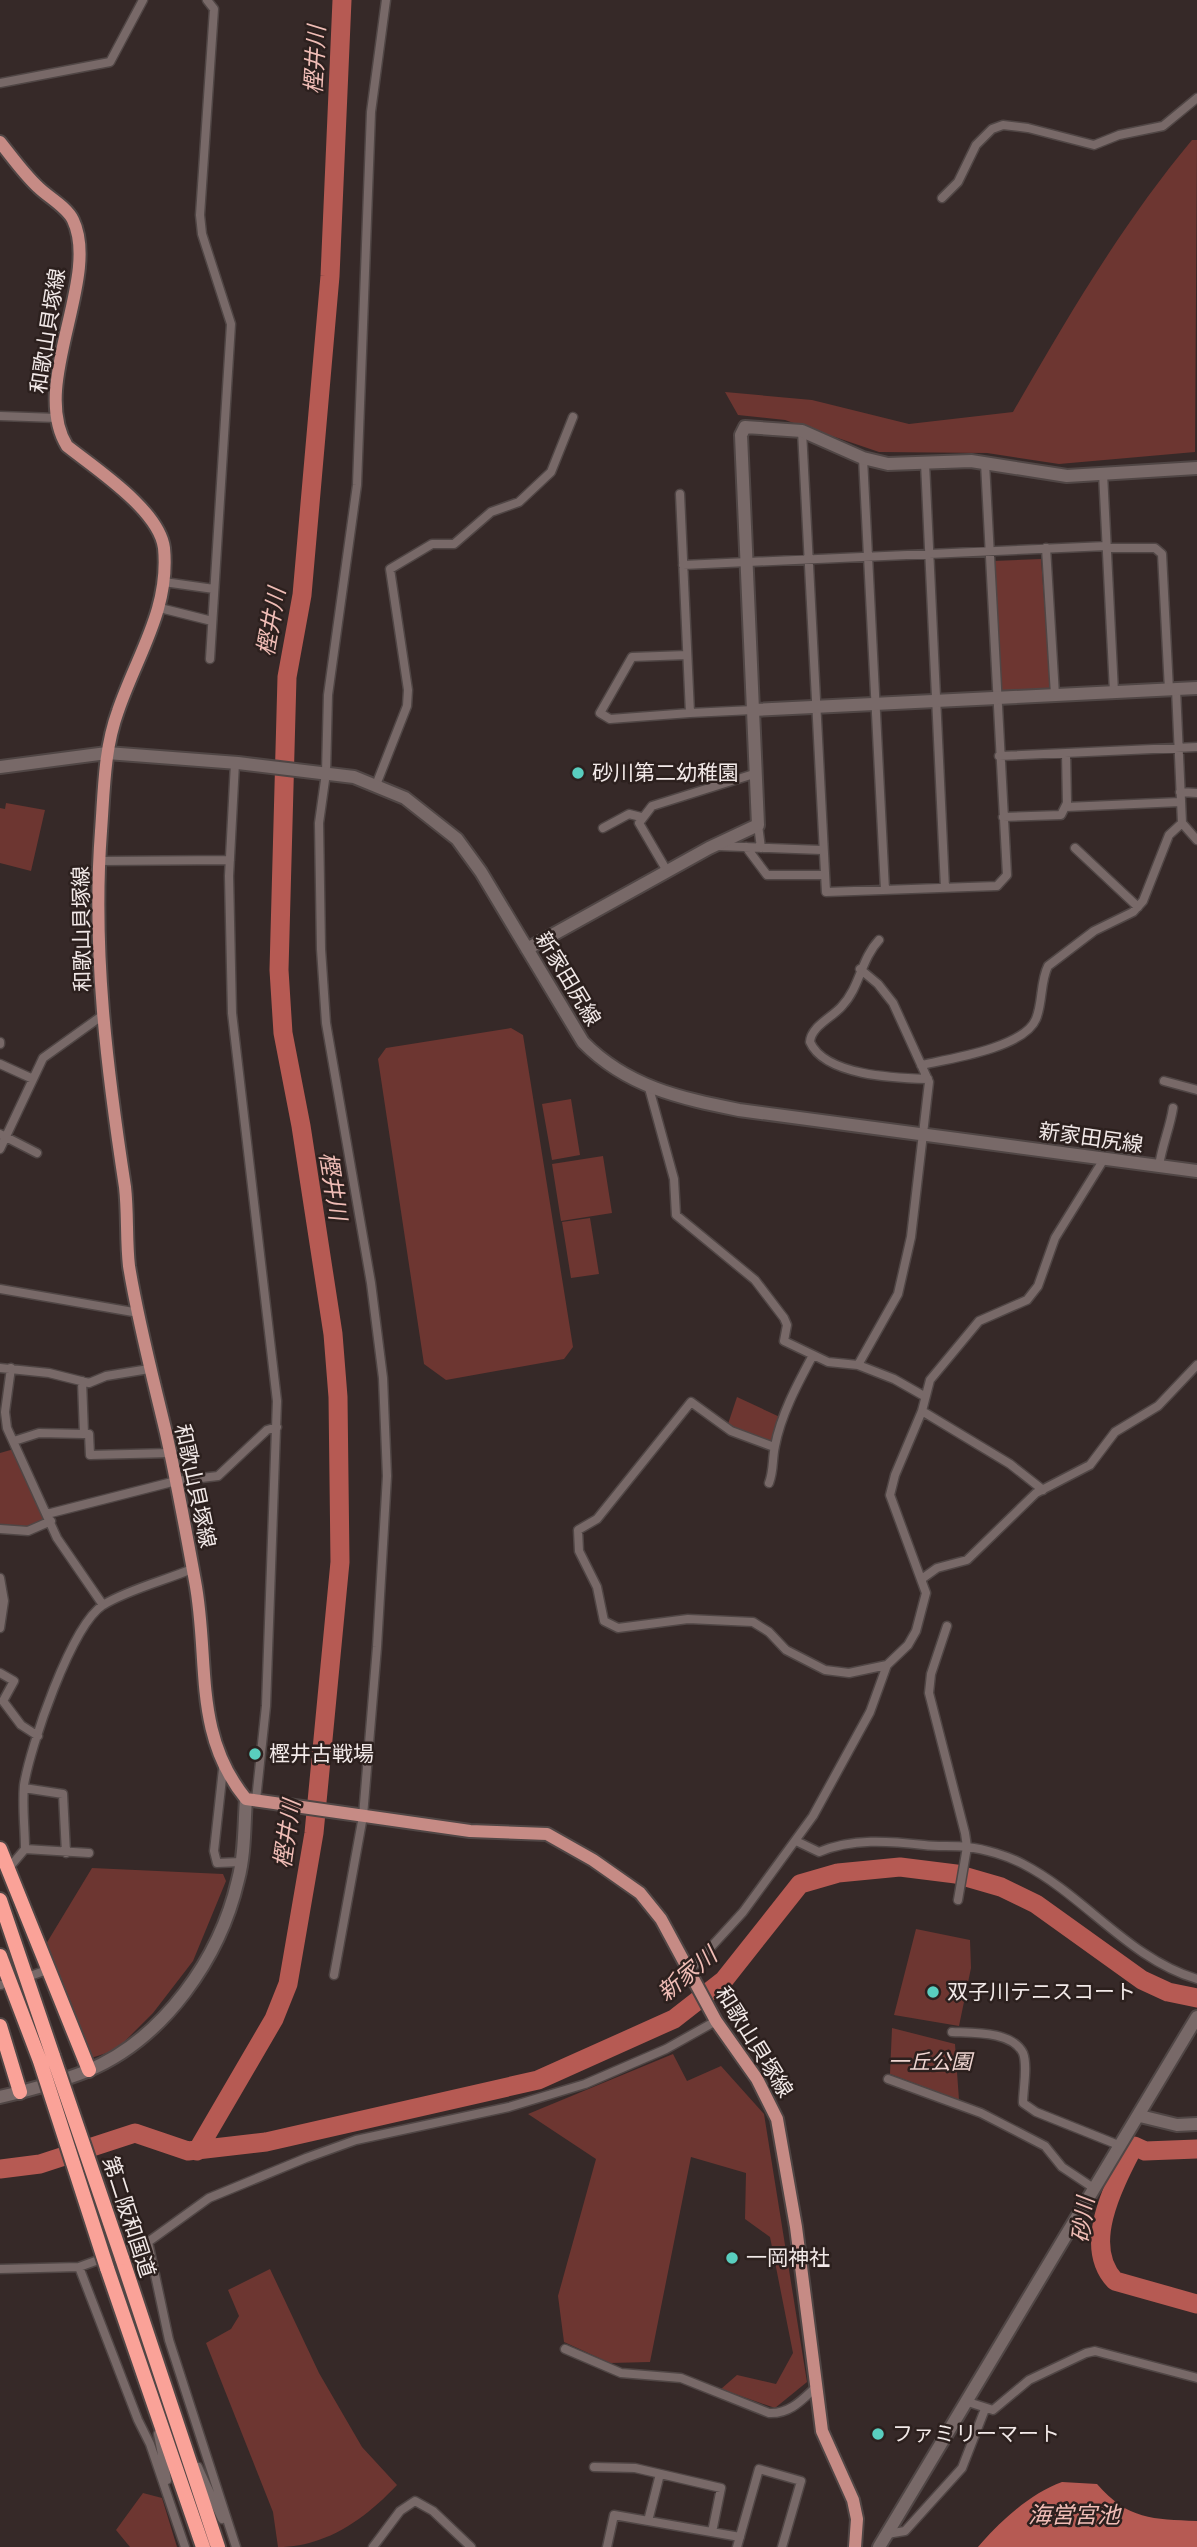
<svg xmlns="http://www.w3.org/2000/svg" width="1197" height="2547" font-family="'Noto Serif','Noto Sans JP',serif">
<style>
.green{fill:#6d3631}
.water{fill:#b65a53}
.lines{fill:none;stroke-linecap:round;stroke-linejoin:round}
.river{stroke:#b65a53;stroke-width:19}
.street-casing{stroke:#504645;stroke-width:11}
.secondary-casing{stroke:#504645;stroke-width:16}
.primary-casing{stroke:#504645;stroke-width:16}
.highway-casing{stroke:#504645;stroke-width:18}
.street{stroke:#786968;stroke-width:8}
.secondary{stroke:#786968;stroke-width:12}
.primary{stroke:#c68b85;stroke-width:12}
.highway{stroke:#faa298;stroke-width:14}
.highway-bridge-casing{stroke:#504645;stroke-width:18;stroke-linecap:butt}
.highway-bridge{stroke:#faa298;stroke-width:14}
.poi-dot{fill:#59cebf;stroke:#2c201e;stroke-width:2.5}
.labels{text-anchor:middle;stroke-width:5;stroke-linejoin:round;paint-order:stroke}
.street-label{font-size:21px;fill:#f2e9e8;stroke:#2c201e}
.poi-label{font-size:21px;fill:#f2e9e8;stroke:#2c201e;text-anchor:start}
.park-label{font-size:21px;font-style:italic;fill:#efd5d1;stroke:#2c201e}
.water-label{font-size:23px;font-style:italic;fill:#f0bdb6;stroke:#2c201e}
</style>
<rect width="100%" height="100%" fill="#362928"/>
<path class="green" d="M1192,140H1197L1195,452L1059,464L987,453L879,452L785,420L738,415L725,392L812,400L909,424L1013,412C1067,318 1122,224 1192,140Z
M1041,559L1051,691L1000,694L993,561Z
M6,803L45,810L31,871L0,863V808L5,809Z
M511,1028L523,1035L573,1347L564,1359L446,1380L424,1364L378,1059L386,1048Z
M571,1099L580,1155L552,1160L542,1104Z
M603,1156L612,1213L561,1221L552,1164Z
M590,1218L599,1274L571,1278L562,1222Z
M737,1397L782,1418L771,1443L728,1424Z
M14,1449L46,1519L25,1528L0,1525V1453Z
M92,1868L223,1874L226,1881L193,1961L153,2013L116,2050L88,2059L43,1949Z
M916,1929L970,1940L971,1968L959,2026L894,2015Z
M892,2028L955,2044L959,2100L890,2074Z
M673,2054L687,2081L721,2066L764,2114L807,2382L775,2408L721,2389L737,2375L776,2384L793,2353L770,2237L745,2219L746,2173L691,2157L650,2362L610,2363L564,2342L558,2296L596,2159L528,2114Z
M270,2269L319,2373L362,2447L397,2485C365,2519 326,2547 278,2547L273,2512L206,2343L231,2329L239,2316L228,2290Z
M143,2493L162,2498L177,2547H130L116,2530Z"/>
<path class="water" d="M1062,2482L1097,2484C1128,2520 1153,2519 1197,2521V2547H978C999,2522 1031,2493 1062,2482Z"/>
<g class="lines">
<path class="river" d="M1197,2149L1145,2151L1134,2146C1115,2183 1081,2245 1115,2281L1197,2304
M197,2151L274,2019L288,1984L314,1833L340,1562L338,1397L333,1334L301,1126L283,1033L279,970L287,677L302,595L330,276L342,0
M0,2169L40,2164L135,2133L188,2151L266,2142L538,2080L674,2019L724,1980L800,1884L838,1873L900,1867L956,1874L1001,1887L1036,1904L1142,1980L1168,1992L1197,1998"/>
<g class="street-casing">
<path id="street" d="M207,0L214,9L200,215L202,234L231,324L210,659
M0,83L110,62L143,0
M942,198L958,182L976,145L992,129L1003,125L1028,128L1094,145L1119,135L1163,126L1197,98
M0,416L57,418
M802,431L826,892L997,886L1007,875L985,463
M863,458L885,890
M925,463L945,888
M1103,473L1114,692
M680,494L690,713L753,710
M1046,548L1055,695
M1107,548H1155L1162,554L1169,690
M683,565L1107,546
M164,582L214,589
M160,608L212,621
M687,655L632,657L600,713L610,719L690,713
M1176,689L1182,823L1197,840
M999,756L1197,747
M235,763L229,876L232,1013L277,1401L266,1706L256,1800
M376,785L407,706L408,690L390,569L432,544H454L491,512L519,502L551,472L573,417
M1180,792L1197,793
M1066,807L1180,802
M1003,817L1061,815L1067,803L1066,753
M758,825L761,848
M603,828L629,814L641,817
M717,846L822,850
M746,847L767,875H825
M1075,848L1138,907
M100,861L230,860
M667,871L639,823L652,806L757,773
M879,940C861,959 860,987 842,1006C833,1017 811,1026 810,1042C825,1076 896,1078 928,1079
M0,1042V1044
M0,1064L33,1079
M921,1065C949,1059 1024,1048 1036,1019C1043,1002 1040,982 1048,966L1094,931L1133,912L1143,901L1169,835L1182,823
M1164,1081L1197,1090
M649,1088L674,1179L676,1215L755,1280L784,1318L787,1325L784,1341L828,1362L858,1365L894,1379L924,1396
M0,1134L37,1153
M0,1149L43,1058L103,1015
M1159,1166C1162,1145 1170,1128 1173,1108
M0,1289L139,1313
M858,1365L898,1294L911,1237L929,1082L893,1003L878,984L860,969
M0,1368L49,1373L89,1383L106,1376L149,1369
M11,1368L5,1412L7,1428L57,1538L103,1605
M82,1381L84,1434
M922,1411L1010,1464L1043,1490
M14,1441L39,1433L84,1434H89L90,1455L170,1453
M774,1447L731,1431L691,1402L597,1519L578,1530L579,1551L597,1587L604,1621L618,1628L688,1619L753,1622L769,1632L786,1650L825,1670L849,1673L887,1665
M769,1483C774,1470 772,1459 775,1446C781,1414 798,1383 813,1355
M47,1514L176,1481L218,1476L267,1430L277,1427
M0,1529L28,1531L51,1521
M0,1578L4,1601L0,1628
M923,1578L937,1568L967,1560L1036,1493L1090,1465L1115,1432L1158,1406L1197,1365
M947,1626L931,1674L929,1693L965,1833L967,1847L958,1900
M0,1673L14,1681L3,1701L21,1725L38,1736
M223,1769L214,1851L217,1863L241,1862
M24,1788L63,1794L66,1853
M796,1841L819,1852C852,1838 889,1841 924,1845C939,1847 953,1845 967,1847C985,1849 1008,1856 1023,1864C1085,1896 1129,1959 1197,1979
M25,1849L89,1853
M8,1869L25,1849C25,1828 22,1806 24,1785C30,1747 71,1626 103,1605C127,1590 166,1580 192,1569
M689,1971L743,1912L813,1816L870,1712L887,1665L908,1645L916,1631L926,1593L890,1495L895,1475L922,1411L930,1380L979,1321L1027,1300L1038,1286L1055,1238L1104,1159
M33,1975L47,1970
M334,1975L363,1816L377,1647L387,1476L383,1378L371,1283L326,1023L321,949L319,823L326,773L328,695L357,485L371,112L386,0
M0,1985H1
M952,2032C973,2033 1012,2031 1023,2053C1028,2066 1023,2089 1023,2103L1036,2112L1121,2146
M888,2079L981,2113L1045,2146L1062,2167L1095,2189
M148,2242L169,2340L236,2547
M79,2267L138,2420L150,2444L185,2547
M0,2269L79,2267L148,2242L209,2198L306,2158L356,2140L509,2107L585,2084L666,2049L716,2021
M565,2349L621,2373L681,2378L769,2413C790,2414 802,2400 817,2386
M968,2402L993,2410L1029,2380L1086,2353L1095,2351L1197,2378
M158,2434L167,2480
M198,2467L222,2519
M594,2467L635,2468L721,2488L712,2532
M648,2521L660,2474
M887,2534L905,2531L962,2468L985,2409
M373,2547L400,2511L415,2501L433,2511L471,2547
M607,2547L614,2515L740,2537
M737,2547L759,2469L801,2481L782,2547"/>
</g>
<g class="secondary-casing">
<path id="secondary" d="M753,710L1197,688
M0,767L107,753L238,763L354,777L405,798L457,839L481,872L583,1042C627,1087 680,1098 739,1110L1197,1171
M527,949L709,848L758,825L741,435L745,427L802,431L863,458L888,464L971,461L1067,476L1197,468
M0,2097C30,2090 59,2082 87,2071C164,2039 220,1958 238,1880C245,1854 244,1826 246,1799
M1140,2116L1177,2125L1197,2124
M879,2547L1197,2017"/>
</g>
<g class="primary-casing">
<path id="primary" d="M0,142C12,157 24,174 38,187C48,197 67,207 73,220C101,278 29,385 67,446C96,469 159,510 164,548C170,609 137,655 118,711C104,749 104,791 101,831C92,950 107,1070 125,1187C128,1213 126,1240 129,1266C138,1322 153,1378 166,1433C177,1482 186,1532 195,1581C210,1660 192,1733 246,1799L470,1831L547,1834L593,1860L640,1893L661,1919L716,2021L757,2079L777,2119L796,2227L822,2431L853,2500L857,2519L855,2547"/>
</g>
<g class="highway-casing">
<path id="highway" d="M0,1849L89,2070
M0,1900L53,2056
M0,1956L40,2061
M0,2026L20,2092
M122,2258L218,2547
M107,2268L203,2547"/>
</g>
<use href="#street" class="street"/>
<use href="#secondary" class="secondary"/>
<use href="#primary" class="primary"/>
<use href="#highway" class="highway"/>
<g class="highway-bridge-casing">
<path id="highway-bridge" d="M53,2056L122,2258
M40,2061L107,2268"/>
</g>
<use href="#highway-bridge" class="highway-bridge"/>
</g>
<g class="poi-dot">
<circle cx="578" cy="773" r="7"/>
<circle cx="255" cy="1754" r="7"/>
<circle cx="933" cy="1992" r="7"/>
<circle cx="732" cy="2258" r="7"/>
<circle cx="878" cy="2434" r="7"/>
</g>
<g class="labels">
<g class="street-label">
<text transform="translate(48 331) rotate(-81)" y="7">和歌山貝塚線</text>
<text transform="translate(82 929) rotate(-91)" y="7">和歌山貝塚線</text>
<text transform="translate(568 979) rotate(59)" y="7">新家田尻線</text>
<text transform="translate(1091 1138) rotate(8)" y="7">新家田尻線</text>
<text transform="translate(195 1486) rotate(78)" y="7">和歌山貝塚線</text>
<text transform="translate(754 2042) rotate(58)" y="7">和歌山貝塚線</text>
<text transform="translate(129 2217) rotate(72)" y="7">第二阪和国道</text>
</g>
<g class="poi-label">
<text x="592" y="780">砂川第二幼稚園</text>
<text x="269" y="1761">樫井古戦場</text>
<text x="947" y="1999">双子川テニスコート</text>
<text x="746" y="2265">一岡神社</text>
<text x="892" y="2441">ファミリーマート</text>
</g>
<g class="park-label">
<text x="930" y="2069">一丘公園</text>
</g>
<g class="water-label">
<text transform="translate(315 60) rotate(-87)" y="8">樫井川</text>
<text transform="translate(271 622) rotate(-80)" y="8">樫井川</text>
<text transform="translate(333 1186) rotate(81)" y="8">樫井川</text>
<text transform="translate(287 1834) rotate(-82)" y="8">樫井川</text>
<text transform="translate(687 1974) rotate(-40)" y="8">新家川</text>
<text transform="translate(1083 2220) rotate(-83)" y="8">砂川</text>
<text x="1074" y="2523">海営宮池</text>
</g>
</g>
</svg>
